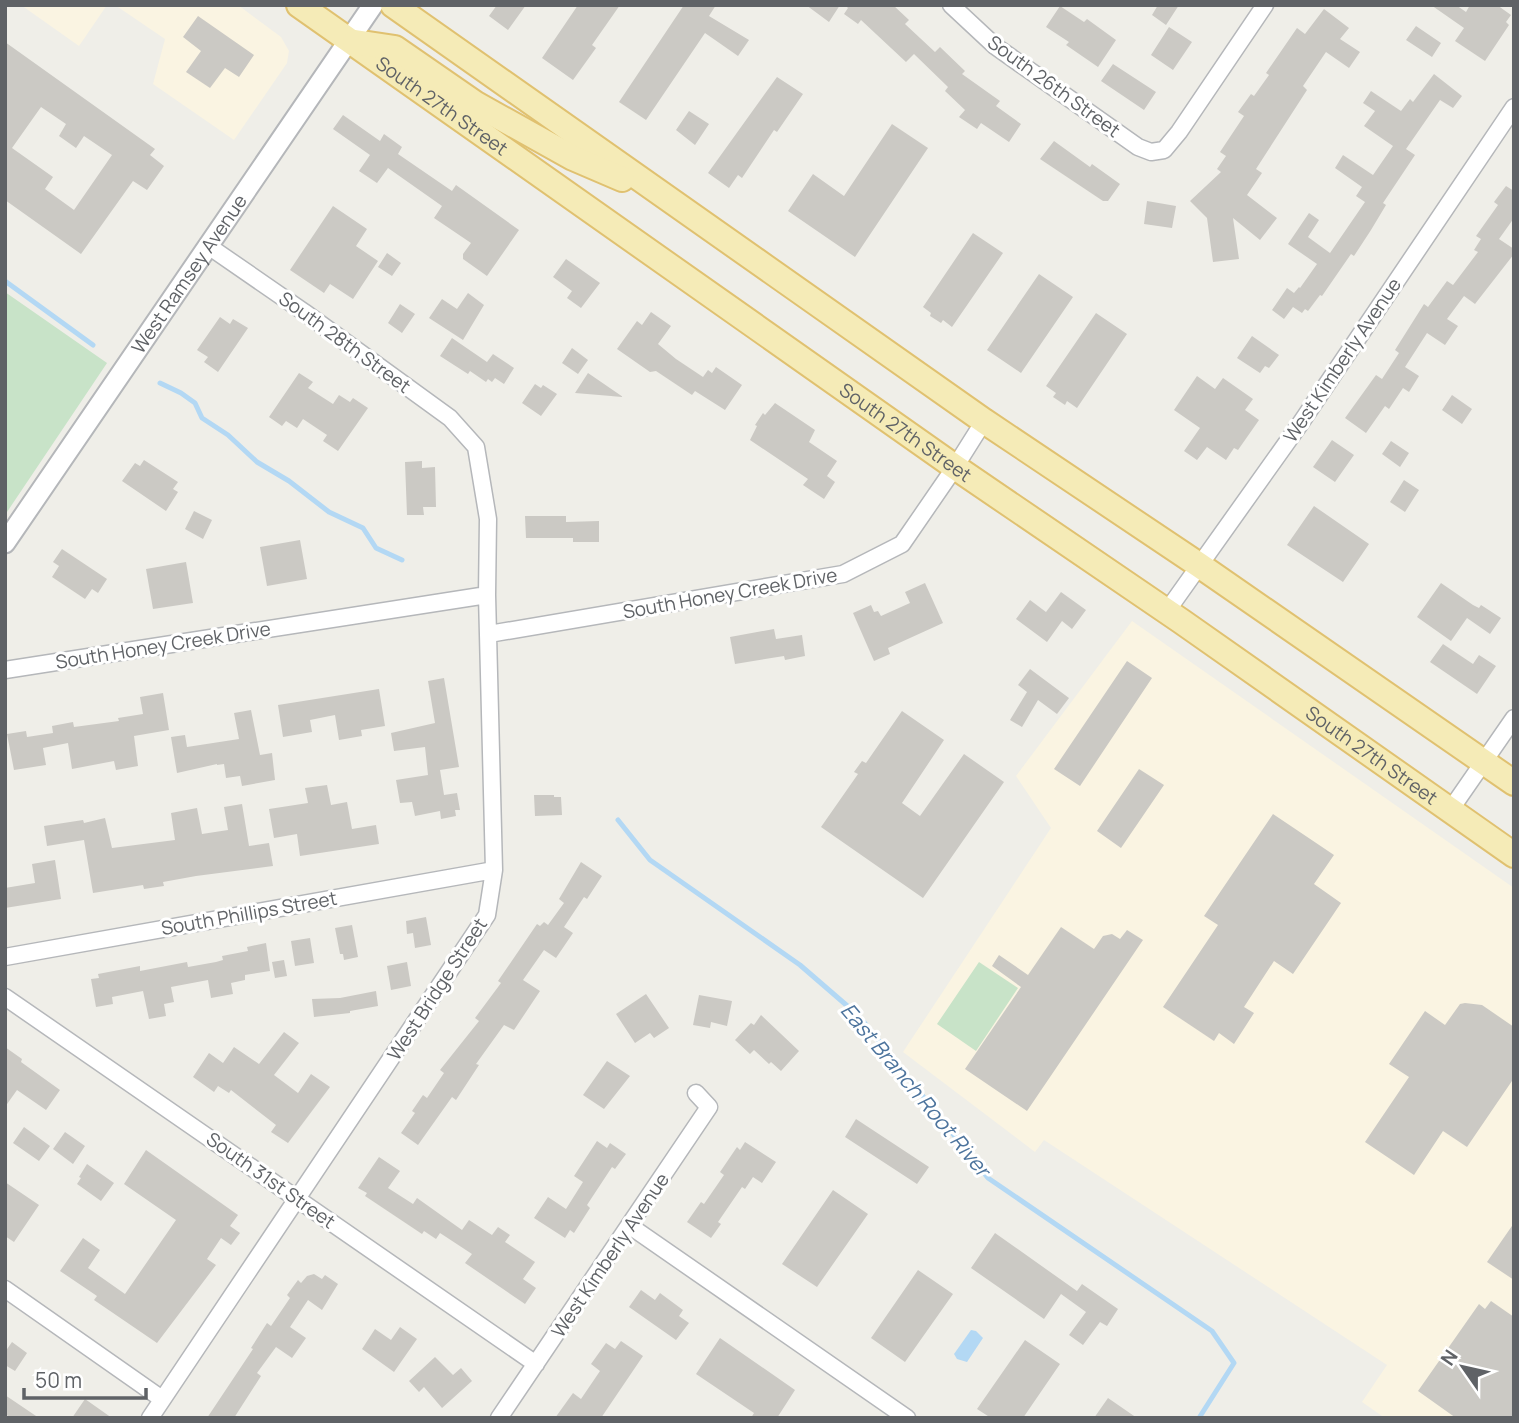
<svg xmlns="http://www.w3.org/2000/svg" width="1519" height="1423" font-family="Manrope,sans-serif">
<style>
.commercial{fill:#faf4e2}
.green{fill:#c8e3c8}
.water{fill:#b3d8f4}
.lines{fill:none;stroke-linecap:round;stroke-linejoin:round}
.stream{stroke:#b3d8f4;stroke-width:5}
.building{fill:#cbc9c4;fill-rule:evenodd}
.minor-casing{stroke:#b5b7ba;stroke-width:19}
.tertiary-casing{stroke:#b5b7ba;stroke-width:23}
.primary-casing{stroke:#e0c170;stroke-width:28}
.minor{stroke:#fff;stroke-width:16}
.tertiary{stroke:#fff;stroke-width:19}
.primary{stroke:#f5ebb7;stroke-width:24}
.labels{text-anchor:middle;stroke-width:6;stroke-linejoin:round;paint-order:stroke}
.street-label{font-size:19px;fill:#5f6266;stroke:#fff}
.water-label{font-size:21px;font-style:italic;fill:#4d749d;stroke:#fff}
</style>
<rect width="100%" height="100%" fill="#efeee8"/>
<path class="commercial" d="M21,5H107L79,46Z
M115,5H238L281,37L289,51L287,63L234,140L153,84L165,39Z
M1132,621L1514,888V1418H1385L1362,1402L1387,1365L1044,1140L1035,1152L903,1052L1051,828L1016,776Z"/>
<path class="green" d="M5,292L107,363L5,515Z
M979,962L1018,988L976,1051L937,1024Z"/>
<path class="water" d="M971,1330L976,1331L983,1338L967,1362L957,1359L954,1354Z"/>
<g class="lines">
<path class="stream" d="M5,281L93,345
M160,383L181,393L195,403L202,418L228,435L257,462L289,481L329,512L363,528L376,548L402,560
M618,820L650,860L800,965L859,1016L988,1178L1212,1331L1234,1363L1199,1418"/>
</g>
<path class="building" d="M497,5H526L508,30L489,16Z
M578,5H620L592,45L596,48L573,80L542,58Z
M684,5H716L709,16L749,40L738,56L705,33L646,120L619,102Z
M806,5H840L829,22Z
M845,5H893L909,20L905,24L935,52L940,47L965,71L962,74L1000,101L996,106L1021,124L1009,142L981,123L977,129L959,117L965,110L945,91L948,87L914,54L906,62L861,20L858,24L844,14L848,8Z
M1158,5H1179L1166,25L1152,15Z
M1431,5H1456L1466,12L1470,5H1497L1511,15L1506,22L1509,25L1485,61L1455,41L1464,28Z
M1060,6L1084,22L1087,19L1116,40L1098,67L1066,45L1069,42L1046,27Z
M1324,9L1349,28L1340,39L1360,52L1349,68L1326,52L1303,86L1307,90L1256,169L1262,173L1247,195L1277,218L1260,240L1233,218L1239,259L1213,262L1207,218L1190,201L1221,172L1217,169L1226,156L1220,152L1244,116L1238,112L1251,94L1254,96L1269,75L1266,73L1297,28L1305,34Z
M198,16L254,55L239,77L225,68L210,88L186,72L201,51L183,37Z
M1416,26L1441,43L1432,57L1406,40Z
M1169,27L1192,42L1173,70L1151,55Z
M5,42L155,149L150,155L164,166L147,190L133,181L81,254L5,200ZM41,107L66,124L59,136L76,148L84,136L112,155L74,210L45,189L53,177L12,148Z
M1113,64L1156,92L1144,110L1101,81Z
M1434,74L1462,96L1453,108L1440,100L1406,149L1415,155L1383,203L1386,205L1371,230L1354,256L1351,254L1322,296L1320,295L1308,311L1305,309L1302,313L1293,307L1284,319L1272,310L1287,288L1294,293L1299,287L1300,288L1317,264L1288,244L1309,213L1319,220L1308,237L1330,253L1365,202L1356,196L1362,187L1335,168L1343,155L1373,175L1393,146L1364,126L1375,111L1363,103L1371,91L1401,111L1410,99L1413,102Z
M777,77L803,94L777,132L774,130L742,178L738,175L729,188L708,173Z
M689,111L709,124L695,145L676,130Z
M343,115L380,141L384,134L402,147L398,154L452,191L456,185L519,230L487,276L463,259V254L471,243L434,218L442,206L388,168L377,183L359,171L370,155L333,129Z
M892,124L928,148L855,257L788,211L813,174L844,196Z
M1054,141L1090,167L1092,164L1120,184L1108,201H1103L1040,159Z
M1506,186L1514,191V218L1499,239L1514,249V254L1475,304L1464,296L1447,319L1458,326L1445,345L1427,333L1405,367L1419,376L1409,392L1403,388L1389,409L1385,406L1366,433L1345,418L1376,375L1382,379L1399,353L1395,350L1424,304L1428,307L1447,281L1453,285L1478,252L1474,250L1481,239L1476,236L1498,205L1494,202Z
M1147,201L1176,206L1172,228L1144,224Z
M333,206L367,229L356,246L378,261L353,299L330,284L324,293L290,270Z
M973,233L1003,253L952,327L943,320L941,323L930,316L931,313L923,307Z
M387,253L401,263L392,276L378,267Z
M566,259L600,283L581,308L567,298L572,291L553,277Z
M1039,274L1073,297L1021,373L987,350Z
M468,293L484,305L463,340L429,318L442,299L457,309Z
M400,304L415,314L402,333L388,323Z
M651,312L671,326L658,344L676,359L703,377L708,370L712,373L716,367L742,385L725,410L695,391L692,395L656,371L650,372L617,349L637,321L642,325Z
M1096,313L1127,334L1077,408L1067,401L1065,405L1053,397L1056,393L1046,386Z
M220,317L230,324L233,319L248,328L218,372L204,362L208,357L197,350Z
M1252,336L1279,355L1269,368L1265,366L1260,373L1237,358Z
M452,338L487,362L493,354L514,368L504,384L495,378L492,382L488,379L486,382L470,371L468,374L440,356Z
M572,348L588,360L578,374L562,363Z
M299,373L313,382L308,388L333,404L339,395L350,402L353,398L368,408L338,451L323,441L327,435L303,419L297,428L286,421L282,426L269,417Z
M588,373L623,397L575,393Z
M1197,376L1215,389L1223,378L1253,399L1245,410L1259,420L1238,450L1234,448L1226,460L1207,447L1197,460L1184,451L1200,428L1174,410Z
M535,384L541,388L543,385L557,394L541,416L522,403Z
M1452,395L1472,409L1462,424L1442,410Z
M775,403L815,430L809,442L837,461L827,476L835,482L824,499L803,485L808,479L750,440L757,426L755,425L763,413L765,415Z
M1332,440L1354,455L1335,482L1313,467Z
M1391,441L1409,453L1400,467L1382,454Z
M144,460L178,482L173,489L178,492L166,511L122,481L135,463L140,466Z
M422,461V468L435,467L436,507H423L424,515H407L405,462Z
M1404,480L1419,490L1405,512L1390,502Z
M1314,506L1369,544L1343,582L1287,545Z
M194,511L212,520L203,539L185,529Z
M525,516H566V522L599,521V542H573V538H526Z
M300,540L307,579L267,586L260,547Z
M62,549L107,579L98,593L92,589L85,599L52,577L59,566L53,562Z
M186,562L193,603L153,609L146,569Z
M925,583L943,623L888,648L890,654L874,661L853,613L871,605L874,612L878,611L881,616L910,603L905,592Z
M1441,583L1473,605L1479,608L1481,605L1501,618L1490,634L1467,618L1451,641L1417,617Z
M1061,592L1086,610L1072,629L1062,621L1047,642L1016,619L1030,600L1046,612Z
M774,629L776,639L802,635L805,656L785,660L784,656L735,664L730,637Z
M1443,644L1473,664L1479,655L1496,666L1477,694L1430,662Z
M1127,661L1152,678L1080,786L1054,769Z
M1030,669L1069,698L1057,714L1038,700L1022,727L1010,720L1027,692L1018,685Z
M444,678L459,767L440,770L444,795L457,793L460,810H455L456,816L441,819L440,811L415,816L412,802L400,803L396,780L428,775L425,747L394,751L391,733L435,723L428,681Z
M379,689L385,726L361,730L362,736L339,740L335,715L310,720L312,732L283,737L278,705Z
M163,693L169,730L134,736L138,766L116,770L114,761L72,769L68,743L43,748L46,765L14,770L7,734L26,731L27,737L53,733L52,726L73,722L74,727L119,721L118,718L143,714L140,697Z
M251,710L260,755L272,753L275,780L242,786L240,776L226,778L224,764L217,765V764L177,773L171,737L185,735L187,747L239,739L234,713Z
M902,711L944,740L902,803L920,816L964,754L1004,782L923,898L821,827L858,774L854,772L862,761L866,763Z
M1139,769L1164,785L1121,848L1097,831Z
M327,785L331,805L347,802L352,829L376,825L379,844L300,856L297,834L274,838L269,809L308,803L305,788Z
M534,795H554V797H561L562,815L535,816Z
M242,804L249,846L269,843L273,866L196,876L163,882L164,886L144,889L143,885L93,893L84,840L47,846L44,826L83,820L84,823L105,818L112,848L175,840L171,813L197,808L202,834L228,830L224,807Z
M1273,814L1334,855L1314,884L1341,903L1293,974L1274,961L1244,1007L1254,1013L1234,1044L1219,1033L1214,1041L1163,1007L1218,925L1204,916Z
M55,860L61,899L5,908V888L35,883L32,864Z
M581,862L602,876L587,899L584,897L564,927L573,933L556,958L544,950L523,980L540,991L514,1030L504,1025L476,1064L479,1065L456,1100L452,1097L418,1145L401,1133L415,1113L412,1111L423,1095L427,1098L444,1073L440,1070L479,1021L475,1018L501,983L498,981L537,924L540,926L544,922L548,925L564,903L559,899Z
M426,917L431,945L415,948L413,933L407,934L406,921Z
M352,925L358,957L344,960L343,954H340L335,928Z
M1061,927L1094,949L1103,936L1112,934L1120,939L1127,930L1143,940L1027,1111L965,1069L1021,987L992,966L999,955L1028,975Z
M310,938L314,963L295,966L291,941Z
M266,943L270,971L245,975V980L231,983L233,994L211,998L208,980L171,987L174,1002L164,1004L166,1016L149,1019L143,991L112,997L113,1004L96,1007L91,979L99,978L98,974L140,966V971L187,962L188,967L216,962L223,960L222,956L248,951L247,947Z
M284,960L287,976L275,978L272,962Z
M407,962L411,986L391,990L387,966Z
M376,991L378,1006L350,1011V1013L314,1017L312,999L340,998Z
M646,994L669,1028L654,1038L650,1033L635,1043L616,1014Z
M699,995L732,1001L727,1026L711,1022L710,1028L693,1025Z
M1465,1003L1482,1005L1514,1027V1078L1467,1147L1443,1131L1414,1175L1365,1142L1409,1077L1389,1064L1425,1011L1445,1025L1460,1004Z
M761,1015L799,1051L781,1071L771,1062L769,1064L754,1050L750,1054L735,1040L751,1023L754,1025Z
M284,1032L299,1043L274,1075L298,1093L311,1074L330,1087L288,1143L271,1132L276,1125L231,1090L229,1093L218,1086L214,1092L193,1077L209,1053L223,1063L234,1047L259,1064Z
M5,1047L22,1059L21,1062L60,1090L46,1110L17,1090L5,1107Z
M607,1061L630,1076L604,1109L583,1095Z
M856,1119L929,1167L917,1184L845,1137Z
M24,1127L50,1146L39,1161L13,1143Z
M65,1132L85,1146L73,1164L53,1149Z
M597,1141L607,1148L610,1143L626,1154L615,1169L612,1167L587,1205L590,1208L574,1233L570,1230L565,1238L534,1218L548,1197L566,1209L583,1182L574,1176Z
M745,1142L776,1162L762,1183L753,1177L745,1189L742,1187L718,1222L721,1224L711,1238L687,1222L701,1202L704,1204L724,1175L720,1172L737,1147L740,1150Z
M146,1150L238,1215L230,1226L240,1233L231,1245L221,1238L207,1259L216,1265L157,1343L94,1300L97,1296L60,1271L83,1238L100,1250L88,1268L125,1294L176,1220L124,1184Z
M379,1157L400,1171L388,1188L413,1204L417,1198L462,1230L469,1220L492,1235L498,1227L510,1235L505,1242L535,1262L523,1279L536,1288L525,1304L465,1263L472,1254L440,1233L436,1239L424,1231L422,1234L365,1196L367,1193L358,1188Z
M87,1164L114,1183L101,1201L77,1184L81,1178L79,1177Z
M5,1182L39,1205L14,1242L5,1236Z
M833,1190L868,1214L817,1287L782,1264Z
M1514,1223V1280L1487,1262Z
M995,1233L1077,1291L1082,1284L1118,1309L1107,1326L1100,1322L1083,1345L1069,1335L1086,1312L1061,1294L1044,1319L971,1268Z
M918,1270L953,1294L905,1362L871,1338Z
M314,1274L322,1279L325,1275L338,1284L322,1310L308,1300L290,1327L306,1338L292,1358L276,1347L257,1373L261,1376L234,1418H207L253,1349L251,1348L267,1323L271,1326L290,1298L287,1295L298,1280L301,1283L307,1276Z
M641,1290L655,1300L660,1293L683,1310L679,1316L689,1323L676,1340L629,1307Z
M1491,1301L1514,1317V1418H1456L1418,1391L1479,1304L1485,1309Z
M400,1327L417,1339L394,1372L362,1349L375,1329L391,1340Z
M720,1338L795,1390L777,1418H751L754,1413L696,1374Z
M1025,1340L1060,1364L1023,1418H991L977,1409Z
M621,1341L643,1356L601,1418H555L573,1393L581,1399L600,1371L591,1364L606,1343L615,1349Z
M12,1342L27,1353L15,1371L5,1365V1352Z
M435,1357L453,1375L461,1368L472,1381L442,1408L424,1387L419,1392L409,1381Z
M5,1395L39,1418H11L5,1414Z
M1108,1398L1137,1418H1094Z
M85,1399L112,1418H72Z"/>
<g class="lines">
<g class="minor-casing">
<path id="minor" d="M951,5L995,46L1138,147L1151,152L1164,150L1179,132L1265,5
M1167,611L1300,424L1514,107
M489,634L843,574L902,544L955,467L984,421
M5,670L487,595
M1451,809L1514,718
M5,957L494,870
M5,997L536,1364
M630,1226L907,1418
M5,1289L162,1399
M150,1418L487,915L494,870L487,595L488,519L476,447L450,418L304,312L207,245
M499,1418L709,1107L696,1093"/>
</g>
<g class="tertiary-casing">
<g id="tertiary">
<path id="s1" d="M5,543L373,5"/>
</g>
</g>
<g class="primary-casing">
<g id="primary">
<path id="s2" d="M299,5L955,467L1181,621L1514,855"/>
<path d="M393,5L984,421L1199,565L1514,783"/>
<path d="M355,42L395,48L476,104L573,158L622,179"/>
</g>
</g>
<use href="#minor" class="minor"/>
<use href="#tertiary" class="tertiary"/>
<use href="#primary" class="primary"/>
</g>
<g class="labels">
<g class="street-label">
<text transform="translate(1054 86) rotate(36)" y="7">South 26th Street</text>
<text dy="7" stroke="none"><textPath href="#s2" startOffset="175">South 27th Street</textPath></text>
<text dy="7" stroke="none"><textPath href="#s1" startOffset="326">West Ramsey Avenue</textPath></text>
<text transform="translate(345 342) rotate(36)" y="7">South 28th Street</text>
<text transform="translate(1342 360) rotate(-56)" y="7">West Kimberly Avenue</text>
<text dy="7" stroke="none"><textPath href="#s2" startOffset="742">South 27th Street</textPath></text>
<text transform="translate(730 593) rotate(-10)" y="7">South Honey Creek Drive</text>
<text transform="translate(163 645) rotate(-9)" y="7">South Honey Creek Drive</text>
<text dy="7" stroke="none"><textPath href="#s2" startOffset="1309">South 27th Street</textPath></text>
<text transform="translate(249 913) rotate(-10)" y="7">South Phillips Street</text>
<text transform="translate(437 989) rotate(-57)" y="7">West Bridge Street</text>
<text transform="translate(271 1180) rotate(35)" y="7">South 31st Street</text>
<text transform="translate(610 1255) rotate(-56)" y="7">West Kimberly Avenue</text>
</g>
<g class="water-label">
<text transform="translate(915 1090) rotate(50)" y="7">East Branch Root River</text>
</g>
</g>
<rect width="1519" height="1423" fill="none" stroke="#5f6266" stroke-width="14"/>
<g transform="translate(1463 1367) rotate(304)" stroke="#ffffff" stroke-width="5" paint-order="stroke">
<path d="M0-5L12 26L0 18L-12 26Z" fill="#5f6266"/>
<text y="-10" font-size="19" font-weight="bold" text-anchor="middle" fill="#5f6266">N</text>
</g>
<path d="M24 1388v10h122v-10" fill="none" stroke="#5f6266" stroke-width="3.5"/>
<text x="35" y="1388" font-size="21" fill="#5f6266" stroke="#ffffff" stroke-width="5" paint-order="stroke">50 m</text>
</svg>
